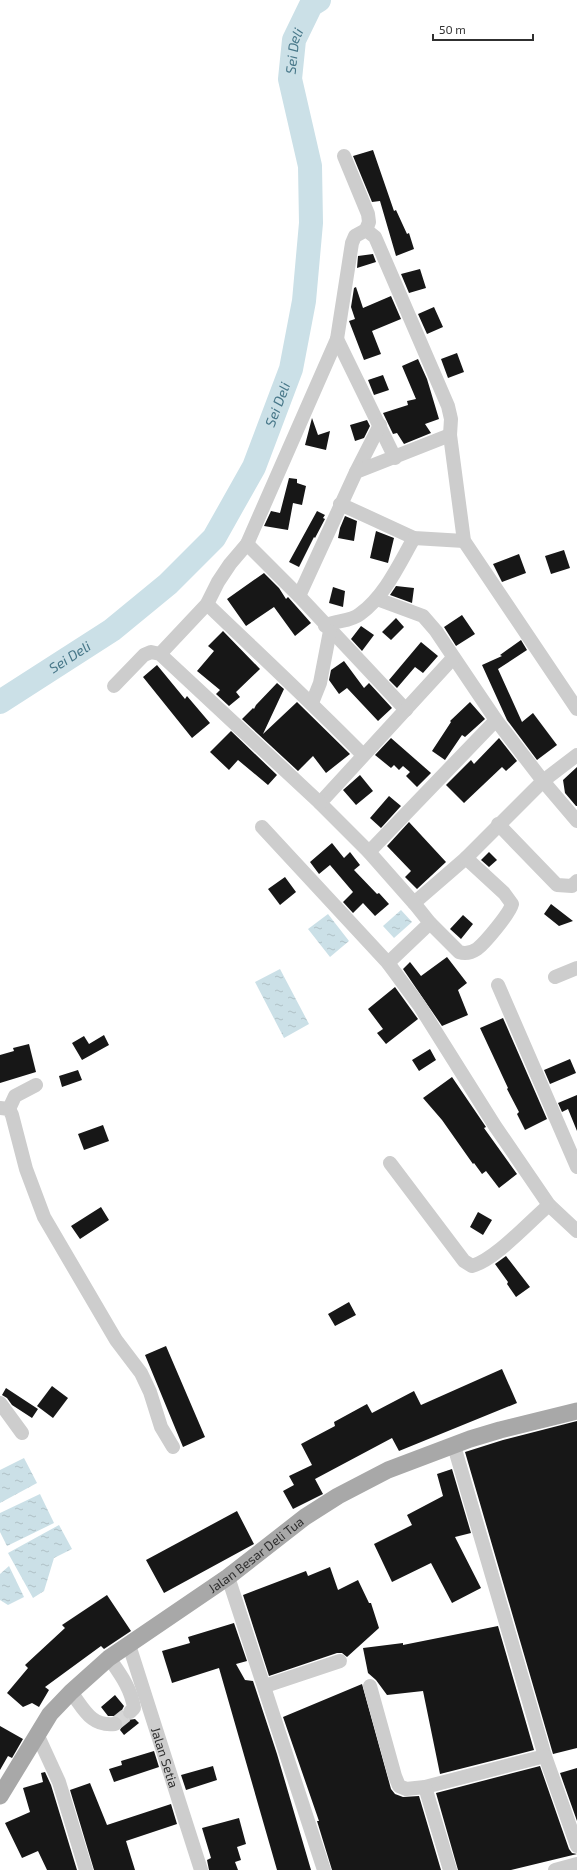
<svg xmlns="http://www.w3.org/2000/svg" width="577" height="1870" font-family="'Exo 2',sans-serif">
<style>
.water{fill:url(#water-ripples)}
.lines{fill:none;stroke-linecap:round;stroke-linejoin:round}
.river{stroke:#cbe0e7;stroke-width:24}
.building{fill:#171717}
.minor-tunnel{stroke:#d6d6d6;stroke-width:14;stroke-dasharray:14 7;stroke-linecap:butt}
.minor{stroke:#cdcdcd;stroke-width:14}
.major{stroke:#a8a8a8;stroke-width:17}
.labels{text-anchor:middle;stroke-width:4;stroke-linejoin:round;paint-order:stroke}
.street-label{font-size:13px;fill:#303030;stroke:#fff}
.water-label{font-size:14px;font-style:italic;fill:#477789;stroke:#fff}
</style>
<defs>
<pattern id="water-ripples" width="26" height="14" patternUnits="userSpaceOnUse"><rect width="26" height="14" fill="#cbe0e7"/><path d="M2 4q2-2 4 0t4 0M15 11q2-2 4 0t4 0" fill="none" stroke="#afc0c6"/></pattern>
</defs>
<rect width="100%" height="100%" fill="#fff"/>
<path class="water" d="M401,910L412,922L394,938L383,926Z
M328,914L349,941L330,957L308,929Z
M280,969L309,1024L284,1038L255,982Z
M24,1458L37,1483L0,1503V1470Z
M40,1494L54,1523L7,1546L0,1532V1513Z
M59,1525L72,1549L54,1558L44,1591L33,1598L8,1553Z
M9,1566L24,1597L8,1605L0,1600V1574Z"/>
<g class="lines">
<path class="river" id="s1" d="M0,702L112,630L168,584L214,538L254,467L291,369L304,301L311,223L310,166L290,79L294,40L311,5L319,0"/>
</g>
<path class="building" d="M373,150L394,211L396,210L407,234L409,233L414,249L396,256L380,201L372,202L353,156Z
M373,254L376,262L357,268L358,256Z
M420,269L426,288L409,293L401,274Z
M356,287L363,308L391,296L401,319L372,331L381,354L364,360L349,321L355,319L351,307L354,288Z
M434,307L443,327L427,334L418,314Z
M457,353L464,372L448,378L441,359Z
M418,359L427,379L439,419L425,424L431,433L404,444L397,433L393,434L383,413L408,405L407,401L416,399L402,366Z
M383,375L389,390L374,395L368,380Z
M312,418L318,435L330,431L326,450L305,445Z
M367,420L370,426L364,438L355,441L350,425Z
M289,478L297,479V483L306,486L302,505L293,503L288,530L264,526L271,511L280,513Z
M317,511L325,515L323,518L325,519L315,538L314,537L299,567L289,562Z
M345,516L357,521L354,541L338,538L340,528Z
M376,531L394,538L388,563L370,558Z
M564,550L570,568L551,574L545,556Z
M519,554L526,573L502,582L493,564Z
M264,573L279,588L286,599L288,597L311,623L295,636L274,607L246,626L227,599Z
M396,586L414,588L412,603L390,595Z
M333,587L345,591L343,607L329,603Z
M462,615L475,634L456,646L444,627Z
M396,618L404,627L391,640L382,632Z
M361,626L374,635L362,651L351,639Z
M223,631L260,669L236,692L240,697L229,706L216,694L220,690L197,671L214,651L208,646Z
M521,640L527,650L498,669L522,722L533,713L557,745L537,760L507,720L482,665L502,656L500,655Z
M421,642L438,656L423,673L415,667L397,688L389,680Z
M344,661L364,688L369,683L392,708L378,721L347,688L339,694L329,680L331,670Z
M157,665L185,699L187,696L210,723L192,738L143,677Z
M277,683L284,689L263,734L297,702L350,754L326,773L313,756L298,771L242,719L253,708L254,709L256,705Z
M470,702L485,719L465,737L462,735L445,760L432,751L451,722L450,721Z
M231,731L277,775L268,785L238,760L229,770L210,752Z
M391,738L431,773L417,787L406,776L410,772L403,766L399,770L394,765L391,768L375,755Z
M499,738L517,761L506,771L502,767L464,803L446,785L471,760L474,764Z
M577,767V806H576L565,793L563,780Z
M360,775L373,791L356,805L343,790Z
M389,796L401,806L381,828L370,818Z
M409,822L446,862L417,889L405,877L411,871L387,846Z
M332,843L344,858L350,852L360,865L354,870L377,894L379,893L389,904L375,916L363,903L353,913L343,902L353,892L330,865L319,874L310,862Z
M489,852L497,860L489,867L481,860Z
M285,877L296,892L280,905L268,889Z
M551,904L573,921L559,926L544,914Z
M463,915L473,924L461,939L450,929Z
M447,957L467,983L458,990L468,1015L442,1026L403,969L410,962L421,976Z
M395,987L418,1019L386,1044L377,1033L383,1029L368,1009Z
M503,1018L547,1119L525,1130L517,1114L519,1112L507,1089L508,1088L480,1028Z
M104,1035L109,1045L82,1060L72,1043L84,1036L89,1044Z
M29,1044L36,1072L0,1083V1055L14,1051L13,1048Z
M430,1049L436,1060L419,1071L412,1060Z
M570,1059L576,1073L550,1084L544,1070Z
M78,1070L82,1080L62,1087L59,1076Z
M452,1077L486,1127L484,1128L517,1174L499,1188L486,1171L482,1174L474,1163L473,1164L442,1120L423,1098Z
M577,1095V1131L568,1109L562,1112L558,1103Z
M103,1125L109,1141L84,1150L78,1134Z
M101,1207L109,1220L80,1239L71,1226Z
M478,1212L492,1220L483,1235L470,1227Z
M506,1256L530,1287L516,1297L507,1284L508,1282L495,1264Z
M349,1302L356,1315L335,1326L328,1314Z
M166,1346L205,1437L183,1447L145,1355Z
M502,1369L517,1403L399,1451L392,1438L315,1479L323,1494L293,1509L283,1491L294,1485L289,1476L312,1465L301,1444L335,1426L334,1422L367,1404L372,1413L414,1391L421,1405Z
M52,1386L68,1398L53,1418L37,1406Z
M6,1388L38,1409L32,1418L12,1405L7,1398L2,1395Z
M577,1421V1748L553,1754L465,1452L503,1440Z
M452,1469L471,1533L455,1537L481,1588L452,1603L431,1563L392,1582L374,1544L412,1525L407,1515L443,1496L437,1474Z
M237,1511L254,1544L164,1593L146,1560Z
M330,1567L338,1590L358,1580L369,1603H371L379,1628L347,1657L342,1653H337L269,1676L243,1595L306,1571L308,1576Z
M107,1595L131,1631L104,1649L101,1646L45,1687L49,1690L39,1707L32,1703L23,1707L7,1693L28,1668L25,1665L65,1628L62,1625Z
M234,1623L247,1661L236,1664L245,1680L253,1681L277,1754L311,1870H277L219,1668L172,1683L162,1651L190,1643L188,1637Z
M498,1626L534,1750L440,1774L423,1691L387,1695L376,1680L368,1673L363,1648L403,1643V1645Z
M362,1684L391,1789L395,1794L403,1797L419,1796L441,1870H332L317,1821H319L283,1717Z
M115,1695L124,1706L122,1710L124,1718L128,1720L135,1719L139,1723L124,1735L120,1730L123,1724L122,1719L119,1716H108L101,1707Z
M0,1726L23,1739L12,1758L8,1756L0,1770Z
M154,1751L159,1767L114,1782L109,1769L122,1765L121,1761Z
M213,1766L217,1780L186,1790L181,1775Z
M540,1766L569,1849L572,1853L577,1854L511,1870H458L436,1793Z
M577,1768V1821L560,1773Z
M45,1772L51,1785L77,1870H47L38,1851L22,1858L5,1823L30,1812L23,1788L43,1782L41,1773Z
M90,1783L107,1825L171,1804L177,1824L126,1841L135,1870H94L70,1790Z
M239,1818L246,1844L237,1847L241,1860L235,1862L238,1870H209L207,1860L211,1858L202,1828Z"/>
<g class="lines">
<path class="minor-tunnel" d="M115,1724L130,1712"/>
<g class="minor">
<path d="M344,156L368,214L369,222L366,230"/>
<path d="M337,339L395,458"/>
<path d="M356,472L380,425"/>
<path d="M340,504L414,538L464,541"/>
<path d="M247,544L337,339L352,243L355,236L366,230L375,237L448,406L451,419L450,435L464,541L577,709"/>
<path d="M299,596L406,710"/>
<path d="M377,599L423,616L436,631L496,720L543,781L577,821"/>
<path d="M207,604C259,654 312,703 363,755"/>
<path d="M325,626C336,620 350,622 360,614C385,596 399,564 414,538"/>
<path d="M160,654L207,604L218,582L230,564L247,544L299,596L356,472L450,435"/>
<path d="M453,658L320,803L369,852L414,903L466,858L543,781L577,755"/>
<path d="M114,686L144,655L151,652L160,654L320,803"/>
<path d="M312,703L320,683L330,631"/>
<path d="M498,824L557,885L572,886L577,881"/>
<path d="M262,827L388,963L419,1005L495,1126L549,1205L577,1231"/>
<path d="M369,852L496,720"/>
<path d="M414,903L430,923L459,952C465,954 471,953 477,949C485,943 510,913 512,904L504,893L466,858"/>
<path d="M388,963L430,923"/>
<path d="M555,977L577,968"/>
<path d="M498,985L577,1167"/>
<path d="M0,1108L9,1109L12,1115L26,1169L44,1217L116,1340L141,1373L150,1392L161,1427L173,1447"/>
<path d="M9,1109L15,1096L36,1085"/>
<path d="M390,1163L464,1261L472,1266C495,1260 530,1221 549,1205"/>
<path d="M0,1403L22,1433"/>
<path d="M454,1446L545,1756L577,1846"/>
<path d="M228,1577L324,1870"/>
<path id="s2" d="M129,1645L201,1870"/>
<path d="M109,1658C120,1674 131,1688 134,1708L130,1712"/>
<path d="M265,1686L340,1661"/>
<path d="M370,1686L395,1776L399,1786L406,1789L425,1787L545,1756"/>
<path d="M71,1692C84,1709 91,1727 115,1724"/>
<path d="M37,1734L59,1782L86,1870"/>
<path d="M425,1787L450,1870"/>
<path d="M555,1870L577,1864"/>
</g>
<path class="major" id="s3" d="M0,1796L50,1714L71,1692L109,1658L228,1577L305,1517L338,1496L388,1470L470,1439L500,1430L577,1411"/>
</g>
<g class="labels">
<g class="street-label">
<text dy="5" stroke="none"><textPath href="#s3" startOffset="357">Jalan Besar Deli Tua</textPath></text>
<text dy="5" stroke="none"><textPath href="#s2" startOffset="118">Jalan Setia</textPath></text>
</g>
<g class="water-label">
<text dy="5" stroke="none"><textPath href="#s1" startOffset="779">Sei Deli</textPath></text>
<text dy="5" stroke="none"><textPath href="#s1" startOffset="419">Sei Deli</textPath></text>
<text dy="5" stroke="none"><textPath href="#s1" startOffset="83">Sei Deli</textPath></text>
</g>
</g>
<path d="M433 34v6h100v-6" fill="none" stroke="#303030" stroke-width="2"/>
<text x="439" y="34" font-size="12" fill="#303030" stroke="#ffffff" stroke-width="3" paint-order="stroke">50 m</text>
</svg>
